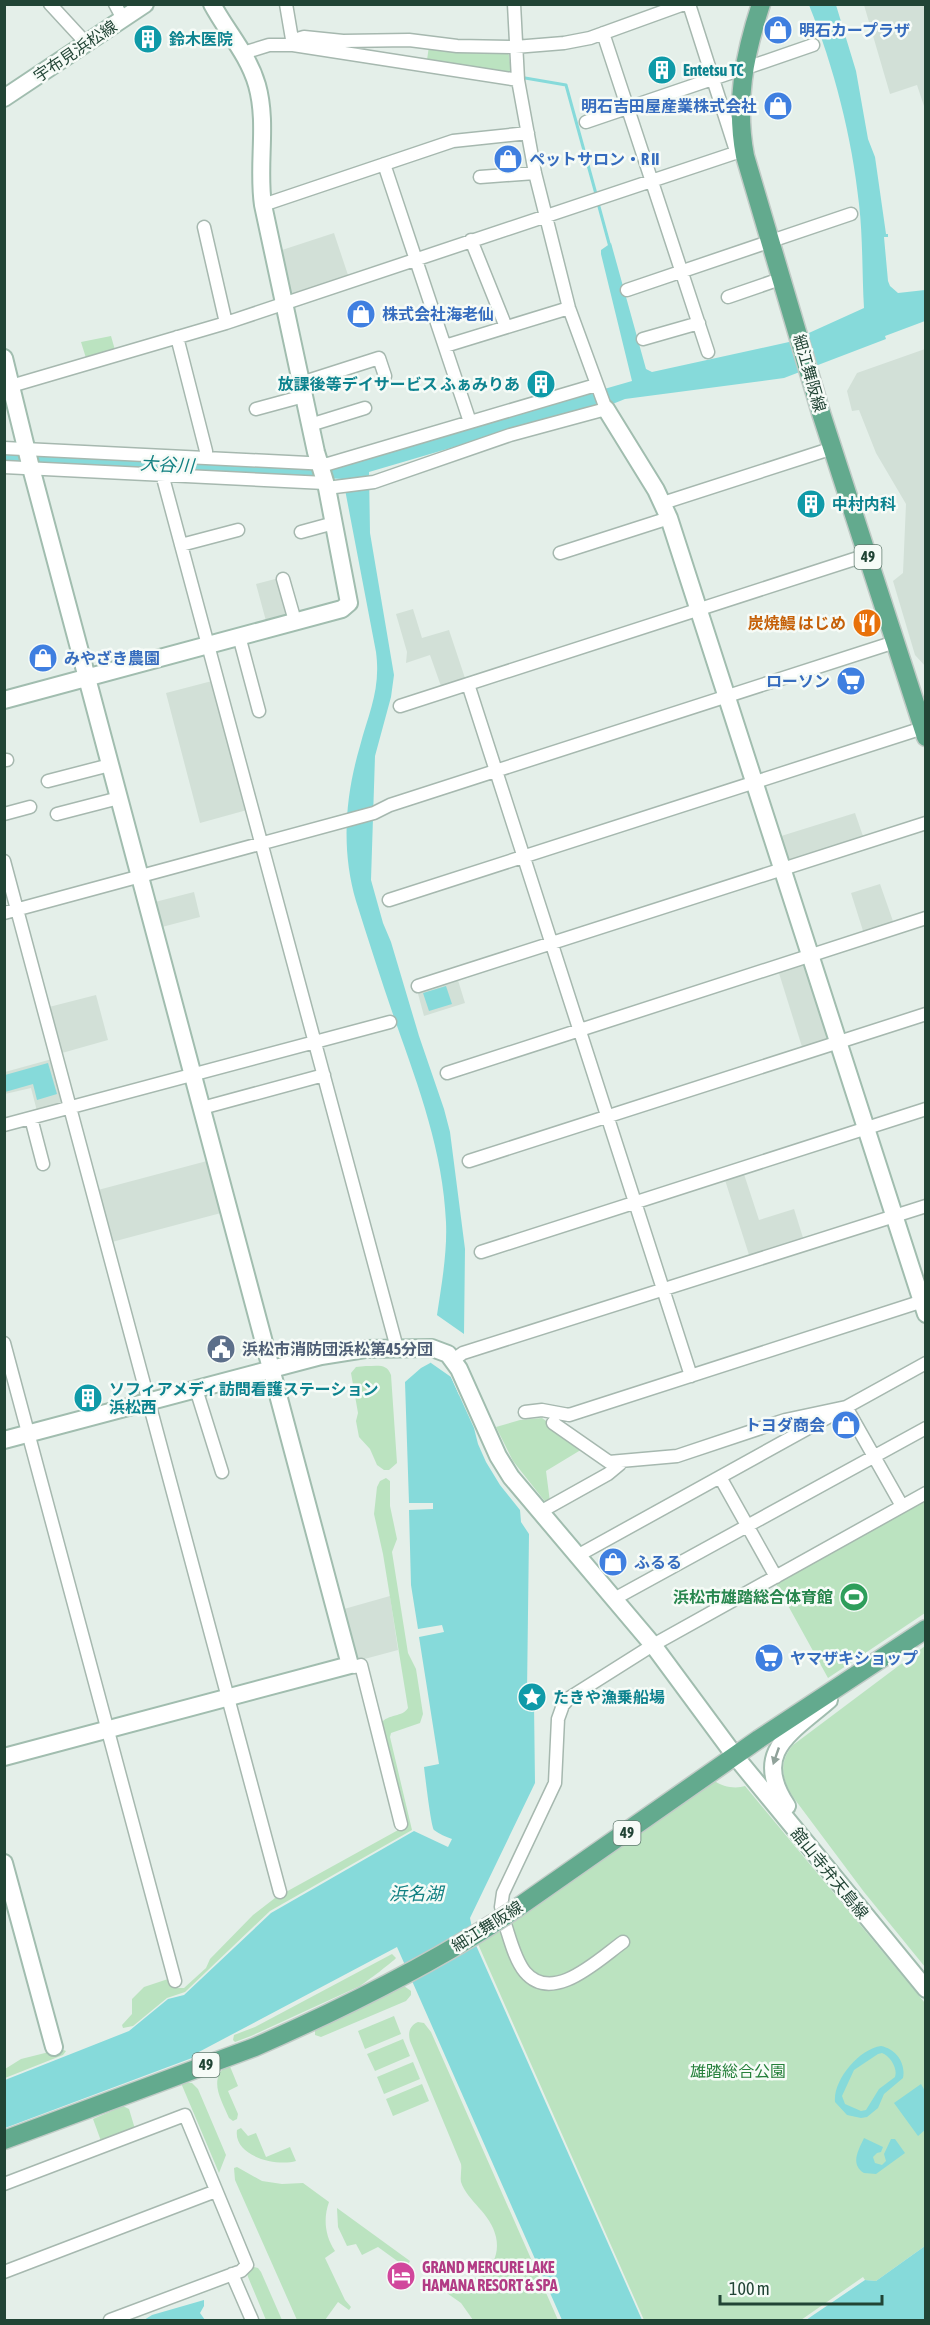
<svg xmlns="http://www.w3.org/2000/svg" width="930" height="2325" font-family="'Asap Condensed','Noto Sans JP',sans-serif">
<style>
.built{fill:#d2e0d7}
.green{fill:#bbe3c0}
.water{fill:#86dada;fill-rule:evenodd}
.pier{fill:#e4efe9}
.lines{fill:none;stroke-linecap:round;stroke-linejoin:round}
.stream{stroke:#86dada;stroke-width:3}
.street-casing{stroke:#a6b8af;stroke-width:15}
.secondary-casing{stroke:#a1bdaf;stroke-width:20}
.primary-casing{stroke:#c1cbc6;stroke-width:21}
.street{stroke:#fff;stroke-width:12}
.secondary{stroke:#fff;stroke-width:16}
.primary{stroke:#63aa8e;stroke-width:18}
.primary-bridge-casing{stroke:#c1cbc6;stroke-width:21;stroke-linecap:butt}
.primary-bridge{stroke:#63aa8e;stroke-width:18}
.oneway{fill:#90a29a}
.labels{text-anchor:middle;stroke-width:5;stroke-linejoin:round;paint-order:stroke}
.shield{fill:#f6fbf7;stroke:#617b6f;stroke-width:1.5}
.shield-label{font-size:15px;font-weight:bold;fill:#214435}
.shop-label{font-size:16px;font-weight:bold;fill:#366cbe;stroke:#f6fbf7;text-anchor:start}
.culture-label{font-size:16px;font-weight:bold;fill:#0d838f;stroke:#f6fbf7;text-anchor:start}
.street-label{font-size:16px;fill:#214435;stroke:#f6fbf7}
.food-label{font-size:16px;font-weight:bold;fill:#c56008;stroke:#f6fbf7;text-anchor:end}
.service-label{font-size:16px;font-weight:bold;fill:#4e5e75;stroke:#f6fbf7;text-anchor:start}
.leisure-label{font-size:16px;font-weight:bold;fill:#27864d;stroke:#f6fbf7;text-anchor:end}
.park-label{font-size:16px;fill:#25803b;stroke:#f6fbf7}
.hotel-label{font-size:16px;font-weight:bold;fill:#b23c85;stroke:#f6fbf7;text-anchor:start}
.water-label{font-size:18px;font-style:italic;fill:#128082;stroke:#f6fbf7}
</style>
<rect width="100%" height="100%" fill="#e4efe9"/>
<path class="built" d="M864,5H925V109L917,85L890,94Z
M334,233L348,275L292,294L288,292L279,251Z
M925,349H926L925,666L915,655L893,581L903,573L906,504L876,453L859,410L852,411L847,391L857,373Z
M279,578L287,615L266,621L256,584Z
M413,609L422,638L449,630L466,681L442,689L430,655L406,663L407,652L396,614Z
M212,681L247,810L200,823L166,693Z
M855,813L864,839L786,864L778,837Z
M880,884L894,924L864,934L851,893Z
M194,892L200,917L162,927L155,902Z
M804,962L830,1041L803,1050L778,970Z
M457,977L465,1003L424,1016L417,990Z
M96,995L108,1040L62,1053L49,1007Z
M52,1059L64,1104L37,1111L31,1088L5,1094V1072Z
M207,1161L221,1213L112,1242L98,1190Z
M743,1171L759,1220L794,1209L804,1241L750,1258L724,1177Z
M390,1596L398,1650L357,1661L344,1609Z"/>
<path class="green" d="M429,46L505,51L509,55L511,70L508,73L427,60Z
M111,336L115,350L86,358L81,342Z
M366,1366C377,1366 387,1363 391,1375L397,1463L389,1470H384L377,1465L370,1449L359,1437L356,1421L358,1413L351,1373L356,1367Z
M542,1418L584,1448L546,1471L550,1502L547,1504L513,1461L496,1427L520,1420Z
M386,1478L390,1481V1506L397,1539L392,1552L408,1653L416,1669L423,1714L420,1723L391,1733L390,1737L412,1830L270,1911L185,1992L167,1998L133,2026L123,2028L122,2025L132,2014V1999L144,1987L168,1979L178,1988H184L206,1968L210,1959L253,1915L275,1898L400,1829L381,1723C388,1714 403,1717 408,1708L383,1554L374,1514L377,1487L380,1481Z
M925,1498V1613L828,1678L775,1582Z
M925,1646V1967L864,1892L793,1797C782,1780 778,1762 793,1745Z
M715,1781C722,1787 736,1789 745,1786L925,2003V2246L876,2281L865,2280L863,2277L801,2320H644L478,1944Z
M392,1954L396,1958C394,1961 366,1982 360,1986L251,2036L235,2042L233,2040L234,2035L255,2027Z
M404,1986L411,1991V1995L406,2001L321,2037L315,2035V2029L399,1987Z
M394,2016L401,2034L365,2049L358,2031Z
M418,2022L424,2023L431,2032L558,2320H473L461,2303L444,2291L441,2293L421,2278L423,2277L428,2280L431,2277C460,2294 504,2274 496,2237C491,2213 467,2201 461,2182C460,2176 462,2170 461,2164L410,2041C408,2033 409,2026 418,2022Z
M403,2039L410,2056L375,2071L367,2054Z
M61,2049L66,2051L63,2055L5,2078V2069L21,2059Z
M413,2062L420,2079L384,2094L377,2077Z
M229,2064L238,2086L228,2091L238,2114L237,2119L233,2121L229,2118C221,2099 207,2078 229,2064Z
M184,2082L192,2083L198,2089L226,2155L219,2173L181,2083Z
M422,2084L429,2101L393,2116L386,2099Z
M123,2106L129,2109L135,2129L101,2141L93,2119Z
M241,2128L248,2136L256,2133L266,2157L290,2147L296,2161C276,2167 233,2156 237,2130Z
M237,2167L262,2181L282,2184L303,2183L329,2202C323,2219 325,2236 335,2251L325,2258L345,2300L351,2307L349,2310L338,2302L325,2320H297L235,2180L234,2168Z
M337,2208L410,2261L408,2265L413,2269L411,2271L378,2247L362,2255L356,2244L347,2246L338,2227Z
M254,2267L258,2268L261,2272L282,2320H266L248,2277L247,2273Z"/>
<path class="water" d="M809,5H836L856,71L868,139L875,157L886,234H888V237H884L888,281L890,286L898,293L925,290V321L885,336L886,339L784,378L625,399L610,405H596L369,472L370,533L394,675L391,697L375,756L371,880L383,923L391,942L419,1036L444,1109L450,1132L465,1249L464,1334L450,1375L474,1428L478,1444L486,1462L500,1485L520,1510L521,1522L529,1534L527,1692L534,1704L535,1783L470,1918L475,1943L642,2320H562L397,1947L195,2054L192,2058L5,2128V2080L129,2031L168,1999L184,1995L271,1913L414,1831L448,1847L452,1839C446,1837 439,1834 434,1830C431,1827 425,1775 424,1767L439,1764L419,1637L444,1632L442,1625L418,1629L411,1585L409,1510L433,1509V1503H409L405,1382L421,1368L432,1362C434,1315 448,1269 446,1222C443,1152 419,1088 396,1023C382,983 369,942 356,901C341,850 345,797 360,746C369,712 381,689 376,652L343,479L5,462L4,452L330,468L632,381L601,254V250L611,243L646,369L652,372L789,342L864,308C862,275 863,238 859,204C852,137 834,67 809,5Z
M446,986L452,1004L429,1011L423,993Z
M48,1063L57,1094L37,1100L33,1084L5,1092V1075Z
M881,2046C896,2049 906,2063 903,2078L884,2094L878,2108L867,2117L861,2118L847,2115L835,2102C833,2080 859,2049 881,2046ZM882,2053C890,2056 898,2068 895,2077L879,2089L866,2110L861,2111L845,2104L842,2096L854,2070L878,2054Z
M921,2084L925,2091V2130L918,2136L894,2103Z
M864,2138L883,2147L881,2152L877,2153L873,2157L875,2163L882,2165L886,2161L884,2154L891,2139H895L905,2153L876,2174L864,2173C850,2164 858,2151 864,2138Z
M925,2246V2320H806L865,2280L876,2281Z
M204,2300V2306L200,2313L205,2320H144L152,2315Z"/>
<path class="pier" d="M434,1313L464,1334L463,1345L453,1375L460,1388L459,1395L451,1377L431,1363Z"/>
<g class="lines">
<path class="stream" d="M525,78L566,85L596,194
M598,203L610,247"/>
<g class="street-casing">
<path id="street" d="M50,4L86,43
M115,4L123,19
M286,4L293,45
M689,4L736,151
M603,33L708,352
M294,40L304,37L343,41L409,40L457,46L515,47L564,43L590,38L684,4
M243,53L269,45H293L518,80
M744,65L752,66L813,45
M586,122L733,72
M384,164L470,422
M480,177L535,173
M263,205L453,141L528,133
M204,227L226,323
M471,240L506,327
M627,290L851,214
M728,297L783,278
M177,337L206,451V458
M643,339L699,323
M445,346L569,308
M301,383L379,358L385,376
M11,386L226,323L744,150
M256,409L304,396
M310,425L365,408
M4,448L328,464L596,385
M4,467L325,483
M162,474L397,1348
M327,488L374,482L510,435L606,409L569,308L535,173L518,80L514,4
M663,503L833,448
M301,532L334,523
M181,545L238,530
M560,553L669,518
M283,579L295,621
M239,636L259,711
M468,684L691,1376
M400,706L867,555
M4,760H7
M48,781L110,765
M4,814L30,807
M57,814L119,798
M4,861L280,1892
M389,900L926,727
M4,913L374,813L390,805L895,642
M418,986L926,823
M447,1073L926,918
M202,1108L324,1075
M31,1118L43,1164
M4,1125L390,1022
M469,1161L926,1014
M481,1252L926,1109
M4,1343L175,1981
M453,1360L463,1353L926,1206
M196,1389L222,1472
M525,1412L542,1410L569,1415L926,1300
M553,1423L609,1462L677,1456L785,1420L846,1407L902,1506
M720,1477L776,1577
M540,1512L608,1474L620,1464V1461
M577,1556L926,1363
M614,1599L926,1428
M350,1665L354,1667L361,1665L401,1824
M501,1907L503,1893L555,1783L558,1719L563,1705L569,1698L653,1645L926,1493
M505,1924C510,1939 515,1960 525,1972C553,2005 599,1959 623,1942
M4,2184L185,2115L247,2265L241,2271L110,2320
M4,2272L216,2191
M232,2274L252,2320"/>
</g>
<g class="secondary-casing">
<path id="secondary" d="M4,98L145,4
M4,358L30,464L350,1665L4,1757
M606,409L656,490L669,518L926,1314
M4,700L342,609L349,603L327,488L316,452L263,205C257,165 268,124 257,85C248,54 227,32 212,4
M4,1440L321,1356L365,1349L432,1348L448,1354L459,1369L498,1456L511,1477L653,1645L735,1756L926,1989
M787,1806C751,1752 791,1733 829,1700
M4,1863L54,2047"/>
</g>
<g class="primary-casing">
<path id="primary" d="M761,4C744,56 735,103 745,156L821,413L926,737
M517,1908L759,1739L926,1629
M4,2140L255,2047C337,2011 416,1972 491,1925"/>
</g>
<use href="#street" class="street"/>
<use href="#secondary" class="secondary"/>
<use href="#primary" class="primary"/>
<g class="primary-bridge-casing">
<path id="primary-bridge" d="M491,1925L517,1908"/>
</g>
<use href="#primary-bridge" class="primary-bridge"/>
</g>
<defs><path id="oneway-solid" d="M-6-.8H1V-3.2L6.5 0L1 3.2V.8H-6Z" transform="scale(1.5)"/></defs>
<use class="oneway" href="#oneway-solid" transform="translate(776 1756) rotate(109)"/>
<defs>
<g id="shop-disc" transform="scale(1.5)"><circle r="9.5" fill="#3f7fe0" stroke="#f6fbf7"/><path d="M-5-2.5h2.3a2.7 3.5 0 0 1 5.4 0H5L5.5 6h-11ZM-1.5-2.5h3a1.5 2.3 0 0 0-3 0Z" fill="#fff"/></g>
<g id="building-disc" transform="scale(1.5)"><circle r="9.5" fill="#0f9aa8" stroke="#f6fbf7"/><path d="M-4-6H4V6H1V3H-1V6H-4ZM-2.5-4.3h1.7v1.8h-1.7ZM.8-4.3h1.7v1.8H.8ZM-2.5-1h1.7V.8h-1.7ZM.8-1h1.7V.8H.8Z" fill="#fff"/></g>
<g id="restaurant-disc" transform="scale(1.5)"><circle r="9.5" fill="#e8710a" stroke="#f6fbf7"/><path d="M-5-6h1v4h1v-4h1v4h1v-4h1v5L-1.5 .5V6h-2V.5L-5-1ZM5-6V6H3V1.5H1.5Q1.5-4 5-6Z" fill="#fff"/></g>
<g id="supermarket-disc" transform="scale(1.5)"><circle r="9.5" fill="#3f7fe0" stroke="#f6fbf7"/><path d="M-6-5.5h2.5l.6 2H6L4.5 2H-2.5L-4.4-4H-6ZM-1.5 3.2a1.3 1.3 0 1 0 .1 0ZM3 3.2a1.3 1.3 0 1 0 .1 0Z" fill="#fff"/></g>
<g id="civic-disc" transform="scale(1.5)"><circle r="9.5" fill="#5c6f8a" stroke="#f6fbf7"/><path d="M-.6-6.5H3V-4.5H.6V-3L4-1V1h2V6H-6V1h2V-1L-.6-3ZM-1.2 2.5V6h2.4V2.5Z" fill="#fff"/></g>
<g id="stadium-disc" transform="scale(1.5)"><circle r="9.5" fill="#2e9e5b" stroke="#f6fbf7"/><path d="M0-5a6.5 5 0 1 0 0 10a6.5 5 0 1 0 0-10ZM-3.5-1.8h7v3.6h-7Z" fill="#fff"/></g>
<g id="sight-disc" transform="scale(1.5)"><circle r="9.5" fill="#0f9aa8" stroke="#f6fbf7"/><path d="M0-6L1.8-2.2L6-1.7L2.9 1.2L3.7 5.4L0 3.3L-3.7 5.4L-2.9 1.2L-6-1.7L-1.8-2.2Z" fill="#fff"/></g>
<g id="hotel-disc" transform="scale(1.5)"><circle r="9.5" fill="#d1479c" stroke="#f6fbf7"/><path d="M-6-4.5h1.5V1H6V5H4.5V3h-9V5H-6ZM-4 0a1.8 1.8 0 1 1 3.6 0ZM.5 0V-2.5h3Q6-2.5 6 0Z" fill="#fff"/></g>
</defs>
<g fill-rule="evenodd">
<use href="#shop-disc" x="778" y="30"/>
<use href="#building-disc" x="148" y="39"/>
<use href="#building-disc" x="662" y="70"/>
<use href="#shop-disc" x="778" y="106"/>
<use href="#shop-disc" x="508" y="159"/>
<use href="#shop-disc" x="361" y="314"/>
<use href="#building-disc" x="541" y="384"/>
<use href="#building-disc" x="811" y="504"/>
<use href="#restaurant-disc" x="867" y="623"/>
<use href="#shop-disc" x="43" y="658"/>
<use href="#supermarket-disc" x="851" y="681"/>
<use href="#civic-disc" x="221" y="1349"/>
<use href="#building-disc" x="88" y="1398"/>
<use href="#shop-disc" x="846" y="1425"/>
<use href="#shop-disc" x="613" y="1562"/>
<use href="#stadium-disc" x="854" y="1597"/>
<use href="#supermarket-disc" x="769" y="1658"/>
<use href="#sight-disc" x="532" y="1697"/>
<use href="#hotel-disc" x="401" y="2276"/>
</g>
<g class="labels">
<g class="shield">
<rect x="854.5" y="545" width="27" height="24" rx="4.5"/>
<rect x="613.5" y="1821" width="27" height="24" rx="4.5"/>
<rect x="192.5" y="2053" width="27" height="24" rx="4.5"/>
</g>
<g class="shield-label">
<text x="868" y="562">49</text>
<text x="627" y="1838">49</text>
<text x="206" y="2070">49</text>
</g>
<g class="shop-label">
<text x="799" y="36">明石カープラザ</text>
<text x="757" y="112" text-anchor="end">明石吉田屋産業株式会社</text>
<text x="529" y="165">ペットサロン・R II</text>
<text x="382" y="320">株式会社海老仙</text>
<text x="64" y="664">みやざき農園</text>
<text x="830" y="687" text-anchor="end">ローソン</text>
<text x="825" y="1431" text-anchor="end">トヨダ商会</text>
<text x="634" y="1568">ふるる</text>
<text x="790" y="1664">ヤマザキショップ</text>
</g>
<g class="culture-label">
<text x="169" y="45">鈴木医院</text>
<text x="683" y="76">Entetsu TC</text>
<text x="520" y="390" text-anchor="end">放課後等デイサービス ふぁみりあ</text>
<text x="832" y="510">中村内科</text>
<text x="109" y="1395">ソフィアメディ訪問看護ステーション<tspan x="109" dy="18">浜松西</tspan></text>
<text x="553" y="1703">たきや漁乗船場</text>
</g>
<g class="street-label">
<text transform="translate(75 51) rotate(-34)" y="6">宇布見浜松線</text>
<text transform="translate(810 373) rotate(74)" y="6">細江舞阪線</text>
<text transform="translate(830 1873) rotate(51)" y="6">舘山寺弁天島線</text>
<text transform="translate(487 1926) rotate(-32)" y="6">細江舞阪線</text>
</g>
<g class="food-label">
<text x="846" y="629">炭焼鰻 はじめ</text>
</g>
<g class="service-label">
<text x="242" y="1355">浜松市消防団浜松第45分団</text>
</g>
<g class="leisure-label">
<text x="833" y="1603">浜松市雄踏総合体育館</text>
</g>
<g class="park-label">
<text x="738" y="2077">雄踏総合公園</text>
</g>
<g class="hotel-label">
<text x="422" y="2273">GRAND MERCURE LAKE<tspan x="422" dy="18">HAMANA RESORT &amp; SPA</tspan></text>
</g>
<g class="water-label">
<text transform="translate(167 465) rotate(3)" y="6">大谷川</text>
<text x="416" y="1900">浜名湖</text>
</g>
</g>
<rect width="930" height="2325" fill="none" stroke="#214435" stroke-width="12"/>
<path d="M720 2295v9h162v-9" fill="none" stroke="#214435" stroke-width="3"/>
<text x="729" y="2295" font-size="18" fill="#214435" stroke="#f6fbf7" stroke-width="4.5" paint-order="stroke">100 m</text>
</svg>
